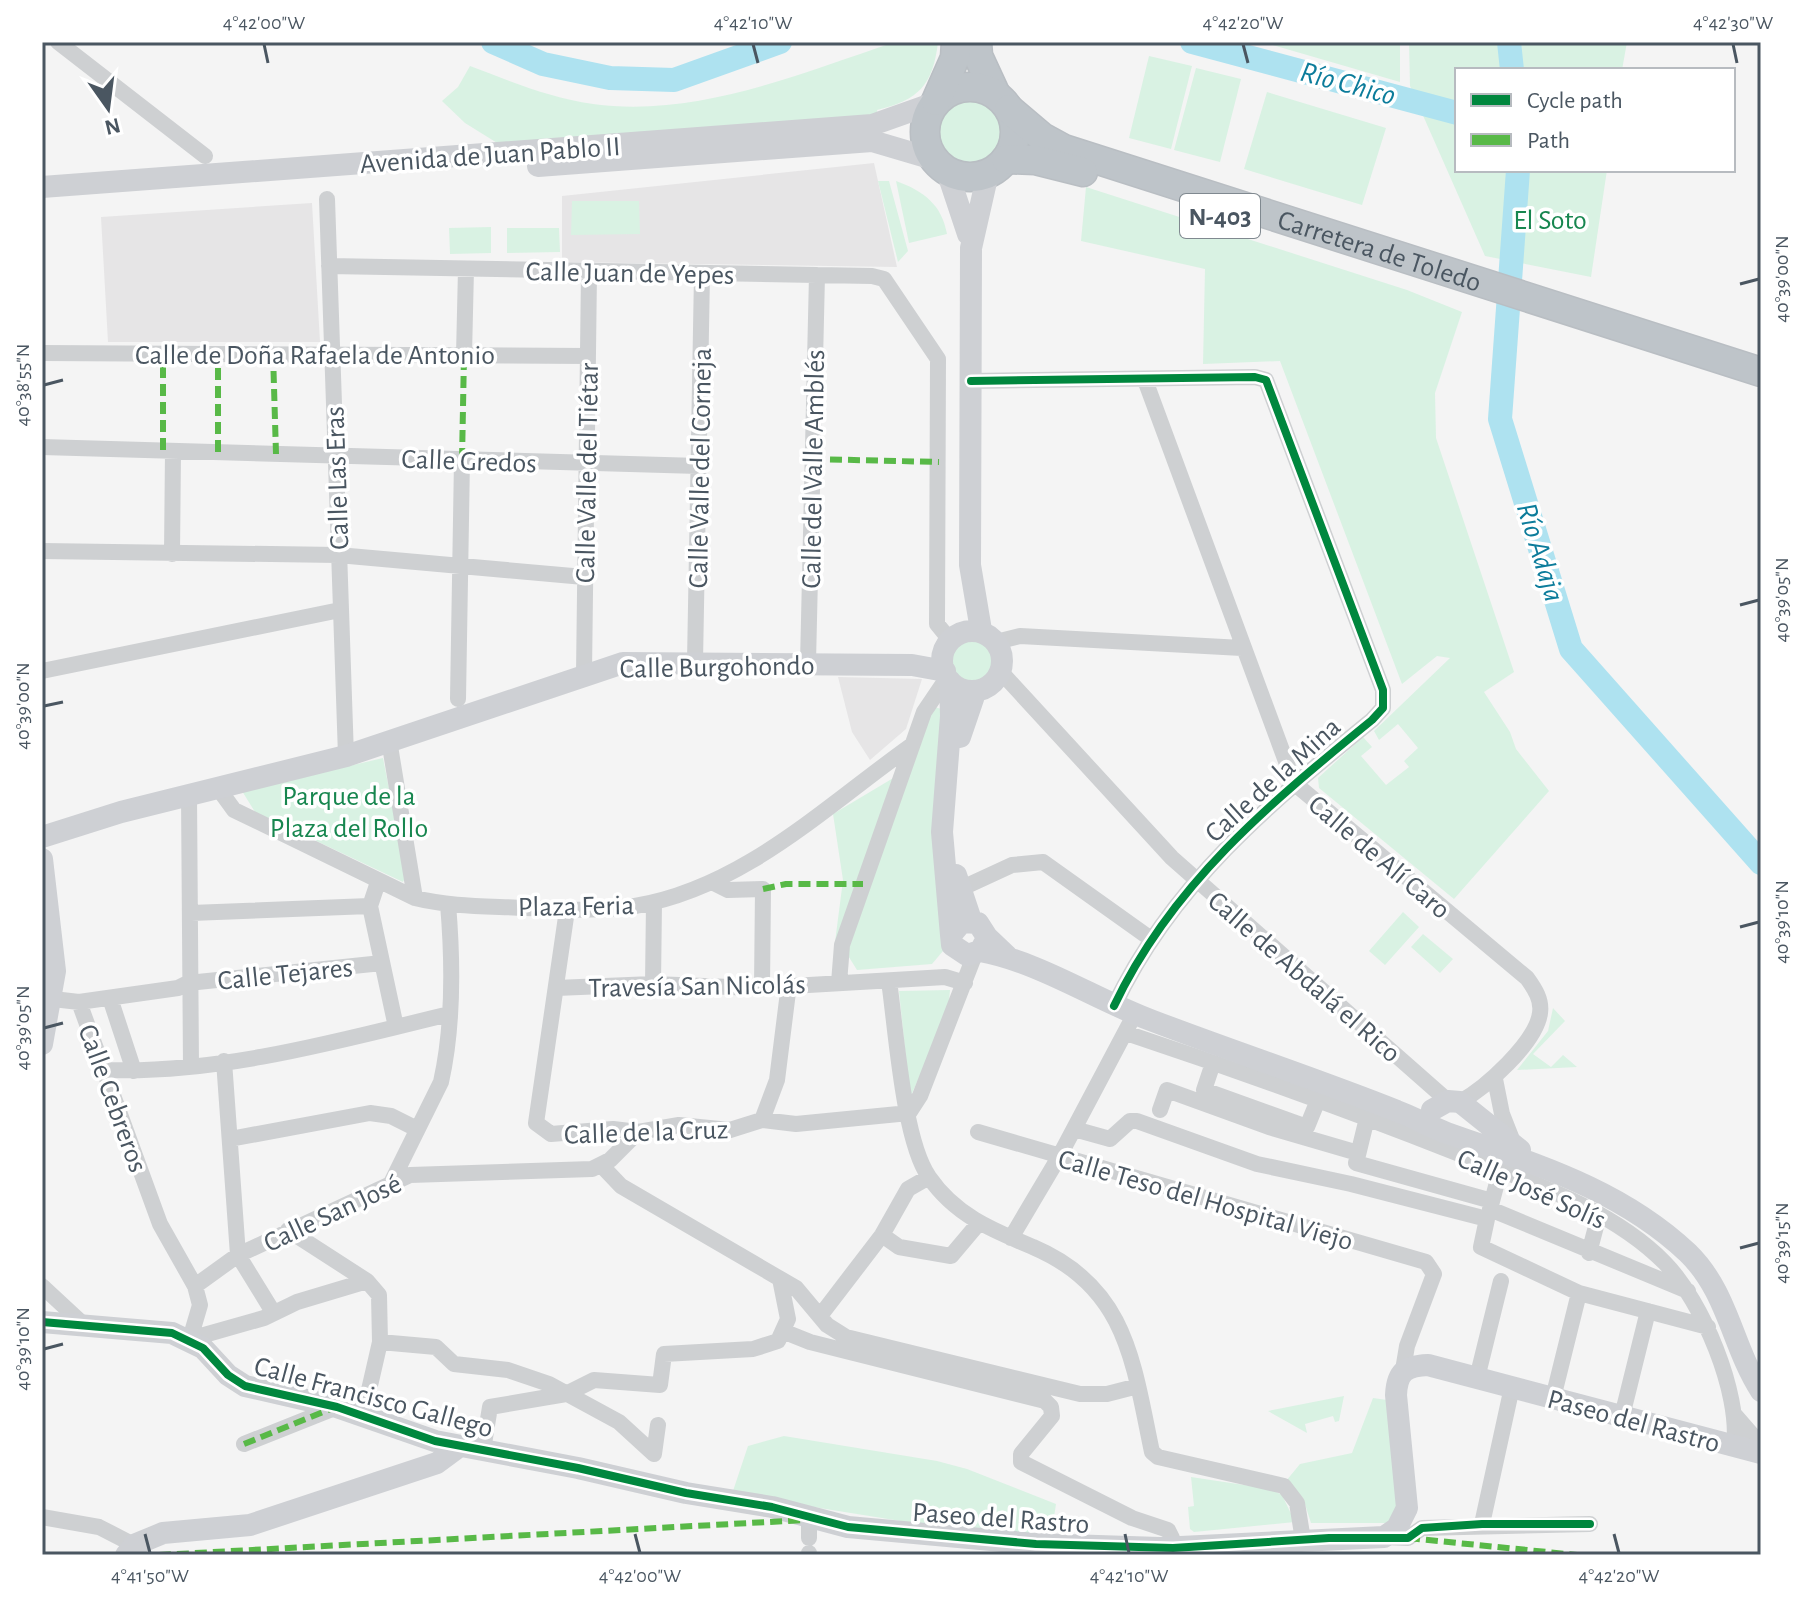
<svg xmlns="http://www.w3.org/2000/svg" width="1803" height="1597" font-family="'Alegreya Sans',sans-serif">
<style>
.education{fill:#e6e5e6}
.green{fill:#d9f2e3}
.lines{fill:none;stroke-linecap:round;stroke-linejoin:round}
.river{stroke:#aee2f0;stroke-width:24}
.highway-casing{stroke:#b9bec3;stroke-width:31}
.street{stroke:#ced0d2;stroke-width:16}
.secondary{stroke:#ced0d4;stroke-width:22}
.highway{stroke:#bec4c9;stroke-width:28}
.quiet{stroke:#58b947;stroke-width:6;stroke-dasharray:12 6;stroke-linecap:butt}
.cycleway-casing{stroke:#fff;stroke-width:13}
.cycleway{stroke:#00873e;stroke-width:8}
.ticks{fill:none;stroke:#4a5661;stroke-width:3}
.labels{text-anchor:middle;stroke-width:7;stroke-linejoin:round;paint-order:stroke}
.shield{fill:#fff;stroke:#808990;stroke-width:2}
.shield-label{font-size:26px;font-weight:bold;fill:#4a5661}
.street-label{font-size:28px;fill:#4a5661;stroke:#fff}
.park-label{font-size:28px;fill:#17864f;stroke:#fff}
.water-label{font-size:30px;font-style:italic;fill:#0c7c9b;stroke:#fff}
.neatline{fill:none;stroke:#4a5661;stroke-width:3}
.ticks-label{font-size:20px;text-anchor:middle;fill:#4a5661}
</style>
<rect width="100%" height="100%" fill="#f4f4f4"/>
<path class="education" d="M874,163L897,267L562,262V196Z
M312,203L320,342H108L101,217Z
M838,677L922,679L906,729L870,760L852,732Z"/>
<path class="green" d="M895,42H938C933,85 919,100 877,110L878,117L502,146L465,123L442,101L458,87L470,66C510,81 550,98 593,104C696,118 799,74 895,42Z
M1262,42H1400V82Z
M1409,42H1627L1622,70H1457V170H1607L1591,277L1485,256L1410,86Z
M1149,56L1192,66L1171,149L1129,138Z
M1196,68L1241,79L1220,162L1174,150Z
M1267,92L1386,128L1362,205L1244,169Z
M935 132a35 35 0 1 1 70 0a35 35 0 1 1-70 0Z
M878,181H889L908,251L898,262Z
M896,181C924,191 942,205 947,234L909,243Z
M1086,187L1407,290L1462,312L1435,393L1436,438L1514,672L1484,692L1510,732L1516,749L1549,791L1454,899L1319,788L1318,778L1363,737L1372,747L1361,756L1386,785L1409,767L1404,761L1418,748L1398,724L1379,740L1374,731L1450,658L1437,656L1402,684L1280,361L1203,364L1205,269L1081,241Z
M572,201H639L640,234L571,235Z
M491,227V253L450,254L449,228Z
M507,228H559L560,252L507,253Z
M950 662a22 22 0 1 1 44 0a22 22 0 1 1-44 0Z
M931,706L945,710L943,951L932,964L857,970L847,954Z
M383,758L406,876L403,882L255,812L242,791Z
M895,777L834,950L843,880L833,814Z
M1403,912L1419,927L1385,965L1369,951Z
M1423,934L1453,959L1440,973L1411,947Z
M950,990L948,1012L910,1098L899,991Z
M1553,1008L1565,1021L1533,1054L1551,1067L1563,1055L1577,1067L1517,1070L1548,1031Z
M1344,1396L1339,1421L1335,1422L1333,1416L1305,1424L1307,1433L1268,1411Z
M1373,1398L1387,1400L1397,1504L1391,1523H1311L1303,1498L1286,1481L1300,1464L1352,1453Z
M784,1436L937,1461L967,1469L1056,1504L1054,1517L1030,1523L1029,1536L938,1527L732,1494L748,1446Z
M1191,1477L1271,1489L1282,1495L1295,1522L1194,1532L1190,1529L1188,1507L1194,1506Z"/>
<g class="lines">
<path class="river" d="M493,42L543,64L610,78L674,80L780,42
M1192,42L1457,113
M1509,42L1512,70
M1518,170L1500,419L1571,649L1761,863"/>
<g class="highway-casing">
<g id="highway">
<path d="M977,42L978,56L996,95"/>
<circle cx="970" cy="132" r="45"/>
<path d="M936,101L955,58L956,42"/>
<path id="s1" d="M1009,109L1042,137L1064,149L1761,372"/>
<path d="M1006,159L1035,160L1083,172"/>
</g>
</g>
<path class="street" d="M58,42L205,156
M327,199L346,756
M329,266L872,276L884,279L938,359L937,624L950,640
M42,353L588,356
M464,355L466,269
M1145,380L1294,783L1527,978C1535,989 1542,1000 1540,1013C1536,1043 1485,1088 1460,1102
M971,381L1255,377L1266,380L1383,690V708L1372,720C1269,804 1172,884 1114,1006
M42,447L699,466
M42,551L338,555L584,577
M172,554L173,451
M996,642L1020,636L1242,648
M695,662L702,274
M808,663L817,275
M42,671L340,610
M1001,672L1172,858L1448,1101
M584,674L589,272
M458,699L462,460
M389,740L415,898
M218,788L234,810L415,898C451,907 488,906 525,908C561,909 599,912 635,906C743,888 826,806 912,745
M189,795L191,1066
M378,882L370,906L396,1027
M712,882L728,890L763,889L762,986
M960,889L1012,865L1043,862L1151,939
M567,910L536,1123L551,1134L613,1129L638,1132L679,1125L730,1130L762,1120L777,1080L789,984
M191,913L370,906
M889,981C896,1029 903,1140 929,1177C955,1215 992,1230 1033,1247C1127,1287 1133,1362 1152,1452L1158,1457L1284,1486L1297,1503L1303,1540
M839,983L842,945L924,712L947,678
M653,984L654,902
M556,988L653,984L756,988L945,977L965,983
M110,998L134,1071
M53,999L79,1002L178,988L188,983L382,963
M79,1002L160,1224L195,1286L200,1305L190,1339
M1126,1033C1237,1070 1348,1110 1457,1153C1527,1181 1611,1208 1665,1263C1702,1301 1741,1393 1734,1446
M224,1061L238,1255L273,1312
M1213,1063L1204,1090L1307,1127L1318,1100
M105,1070C220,1074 339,1041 449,1014
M1495,1079L1502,1114L1513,1142
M1160,1110L1167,1090L1269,1127L1358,1153
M909,1113L920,1096L975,954
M1367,1118L1356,1163L1492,1201
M762,1120L796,1124L909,1113
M1074,1129L1110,1139L1130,1121H1137L1257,1164L1351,1184L1487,1219L1481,1247L1579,1293L1708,1327
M978,1132L1426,1262L1434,1274L1407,1346L1403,1370
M230,1139L370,1113L391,1116L417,1129
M602,1166L621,1186L796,1288L827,1325L846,1337L1080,1394H1107L1138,1386
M1500,1171L1490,1209L1688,1291
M392,1181L441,1082C454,1024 453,963 448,904
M288,1230L367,1281L379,1295L380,1342L363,1416
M882,1235L899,1247L951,1256L978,1224
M1011,1238L1059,1157L1130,1023
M1589,1253L1599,1215
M42,1286L83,1324
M195,1286L238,1255L410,1175L592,1169L610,1160L638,1132
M820,1316L882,1235L908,1189L929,1177
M785,1332L810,1342L1045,1401L1051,1407L1052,1416L1021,1454V1462L1132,1518L1168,1530L1172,1538V1555
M190,1339L264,1318L297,1302L367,1281
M380,1342L436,1347L454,1364L508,1370L549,1384L619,1422L654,1454
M1477,1378L1501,1281
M1553,1398L1579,1293
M1734,1414L1761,1445
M1622,1416L1648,1311
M244,1444L337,1407
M483,1450L490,1407L566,1394L594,1380L660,1385L664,1354L753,1349L778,1341L788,1319L780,1279
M654,1454L658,1425
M42,1517L99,1527L134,1545
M809,1519V1538
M1482,1524L1512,1387
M1384,1537L1408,1538L1422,1528L1590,1524
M809,1553V1555"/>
<path class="secondary" d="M538,166L872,141L933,159
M947,171L968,234
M42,187L872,125L934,103
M981,630L970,565L971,248L988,173
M942 661a30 30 0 1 1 60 0a30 30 0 1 1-60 0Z
M950,681L951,716L942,832L951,935
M960,737L975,693
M42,837L121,812L346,756L623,663L912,665L945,671
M42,859L55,971L42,1044
M956,875L971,920
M985,942L980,951L967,955L952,945L951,935L962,922L978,923L987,937L1007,956
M980,951C1040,962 1096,1000 1153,1021C1234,1052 1317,1079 1397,1111C1414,1117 1430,1127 1447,1133C1534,1164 1619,1188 1688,1253C1728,1292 1732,1346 1761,1391
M1432,1110L1448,1101L1460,1102L1520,1150
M42,1322L172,1333L203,1348L228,1375L245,1386L337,1407L435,1441L578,1468L686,1493L772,1507L848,1527L1036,1544L1160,1548L1384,1537L1397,1528L1407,1508L1396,1395C1397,1372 1405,1366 1428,1365L1761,1453
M126,1555L134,1545L163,1533L250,1525L437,1463L460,1446"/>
<use href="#highway" class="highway"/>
<path class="quiet" d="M273,353L276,454
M163,450V353
M218,452V353
M812,459L939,462
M462,460L464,355
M763,889L786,884H863
M244,1444L333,1408
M1408,1538L1577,1555
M159,1555L805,1520"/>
<g class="cycleway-casing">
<path id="cycleway" d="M971,381L1255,377L1266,380L1383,690V708L1372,720C1269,804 1172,884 1114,1006
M42,1322L172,1333L203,1348L228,1375L245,1386L337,1407L435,1441L578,1468L686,1493L772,1507L848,1527L1036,1544L1173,1548L1329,1538H1408L1422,1528L1482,1524H1590"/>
</g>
<use href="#cycleway" class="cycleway"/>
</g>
<path class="ticks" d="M264,44L268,63M753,44L758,63M1243,44L1248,63M1733,44L1737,63M1740,284L1759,279M44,385L63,380M1740,605L1759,600M44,706L63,702M1740,927L1759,922M44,1028L63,1023M1740,1248L1759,1243M44,1349L63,1344M145,1534L150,1553M635,1534L640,1553M1125,1534L1129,1553M1614,1534L1619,1553"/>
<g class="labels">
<rect class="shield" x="1180" y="194" width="80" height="44" rx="6"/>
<g class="shield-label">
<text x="1220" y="225">N-403</text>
</g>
<g class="street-label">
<text transform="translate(490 154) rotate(-4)" y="10">Avenida de Juan Pablo II</text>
<text dy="10" stroke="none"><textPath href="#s1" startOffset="400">Carretera de Toledo</textPath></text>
<text transform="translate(630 272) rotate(1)" y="10">Calle Juan de Yepes</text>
<text x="315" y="364">Calle de Doña Rafaela de Antonio</text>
<text transform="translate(469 460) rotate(2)" y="10">Calle Gredos</text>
<text transform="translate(699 468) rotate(-89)" y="10">Calle Valle del Corneja</text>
<text transform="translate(812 469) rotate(-89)" y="10">Calle del Valle Amblés</text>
<text transform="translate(586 473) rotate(-89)" y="10">Calle Valle del Tiétar</text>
<text transform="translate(336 478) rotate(-92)" y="10">Calle Las Eras</text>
<text transform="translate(717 666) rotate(-1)" y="10">Calle Burgohondo</text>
<text transform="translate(1272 779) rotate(-42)" y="10">Calle de la Mina</text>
<text transform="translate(1380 856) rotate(40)" y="10">Calle de Alí Caro</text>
<text transform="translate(576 905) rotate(-1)" y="10">Plaza Feria</text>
<text transform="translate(285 973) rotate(-6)" y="10">Calle Tejares</text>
<text transform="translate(1305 976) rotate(41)" y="10">Calle de Abdalá el Rico</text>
<text transform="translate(697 985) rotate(-1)" y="10">Travesía San Nicolás</text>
<text transform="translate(114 1098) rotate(70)" y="10">Calle Cebreros</text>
<text transform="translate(646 1131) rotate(-2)" y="10">Calle de la Cruz</text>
<text transform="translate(1532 1188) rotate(24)" y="10">Calle José Solís</text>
<text transform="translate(1206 1199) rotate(16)" y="10">Calle Teso del Hospital Viejo</text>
<text transform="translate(332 1212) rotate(-25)" y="10">Calle San José</text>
<text transform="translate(374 1396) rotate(15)" y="10">Calle Francisco Gallego</text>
<text transform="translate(1634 1420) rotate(15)" y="10">Paseo del Rastro</text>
<text transform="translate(1001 1517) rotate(4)" y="10">Paseo del Rastro</text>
</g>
<g class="park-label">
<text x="1550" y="229">El Soto</text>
<text x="349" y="805">Parque de la<tspan x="349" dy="32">Plaza del Rollo</tspan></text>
</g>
<g class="water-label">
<text transform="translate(1348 83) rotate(15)" y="10">Río Chico</text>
<text transform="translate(1541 552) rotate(73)" y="10">Río Adaja</text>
</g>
</g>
<rect width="1803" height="1597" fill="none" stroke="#ffffff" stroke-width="88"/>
<rect x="1455" y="68" width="280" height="104" fill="#ffffff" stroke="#b7bbc0" stroke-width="2"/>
<rect x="1471" y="94" width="40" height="12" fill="#00873e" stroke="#b7bbc0" stroke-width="2"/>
<text x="1527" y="108" font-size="24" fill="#4a5661">Cycle path</text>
<rect x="1471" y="134" width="40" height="12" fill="#58b947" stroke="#b7bbc0" stroke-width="2"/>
<text x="1527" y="148" font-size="24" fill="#4a5661">Path</text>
<g transform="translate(108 108) rotate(166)" stroke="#ffffff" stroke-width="6" paint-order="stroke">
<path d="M0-6L14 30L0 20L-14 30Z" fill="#4a5661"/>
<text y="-12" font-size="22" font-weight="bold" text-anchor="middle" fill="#4a5661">N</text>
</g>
<rect x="44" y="44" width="1715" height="1509" class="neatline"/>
<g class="ticks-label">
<text x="264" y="29">4°42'00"W</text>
<text x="753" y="29">4°42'10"W</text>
<text x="1243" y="29">4°42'20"W</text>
<text x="1733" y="29">4°42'30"W</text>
<text transform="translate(1781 279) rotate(-90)" y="7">40°39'00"N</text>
<text transform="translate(22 385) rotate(-90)" y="7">40°38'55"N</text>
<text transform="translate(1781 600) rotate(-90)" y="7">40°39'05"N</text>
<text transform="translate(22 706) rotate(-90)" y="7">40°39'00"N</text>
<text transform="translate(1781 922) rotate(-90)" y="7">40°39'10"N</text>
<text transform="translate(22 1028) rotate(-90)" y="7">40°39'05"N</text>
<text transform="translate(1781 1243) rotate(-90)" y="7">40°39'15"N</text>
<text transform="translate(22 1349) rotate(-90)" y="7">40°39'10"N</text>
<text x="150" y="1582">4°41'50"W</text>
<text x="640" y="1582">4°42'00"W</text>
<text x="1129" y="1582">4°42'10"W</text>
<text x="1619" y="1582">4°42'20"W</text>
</g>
</svg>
